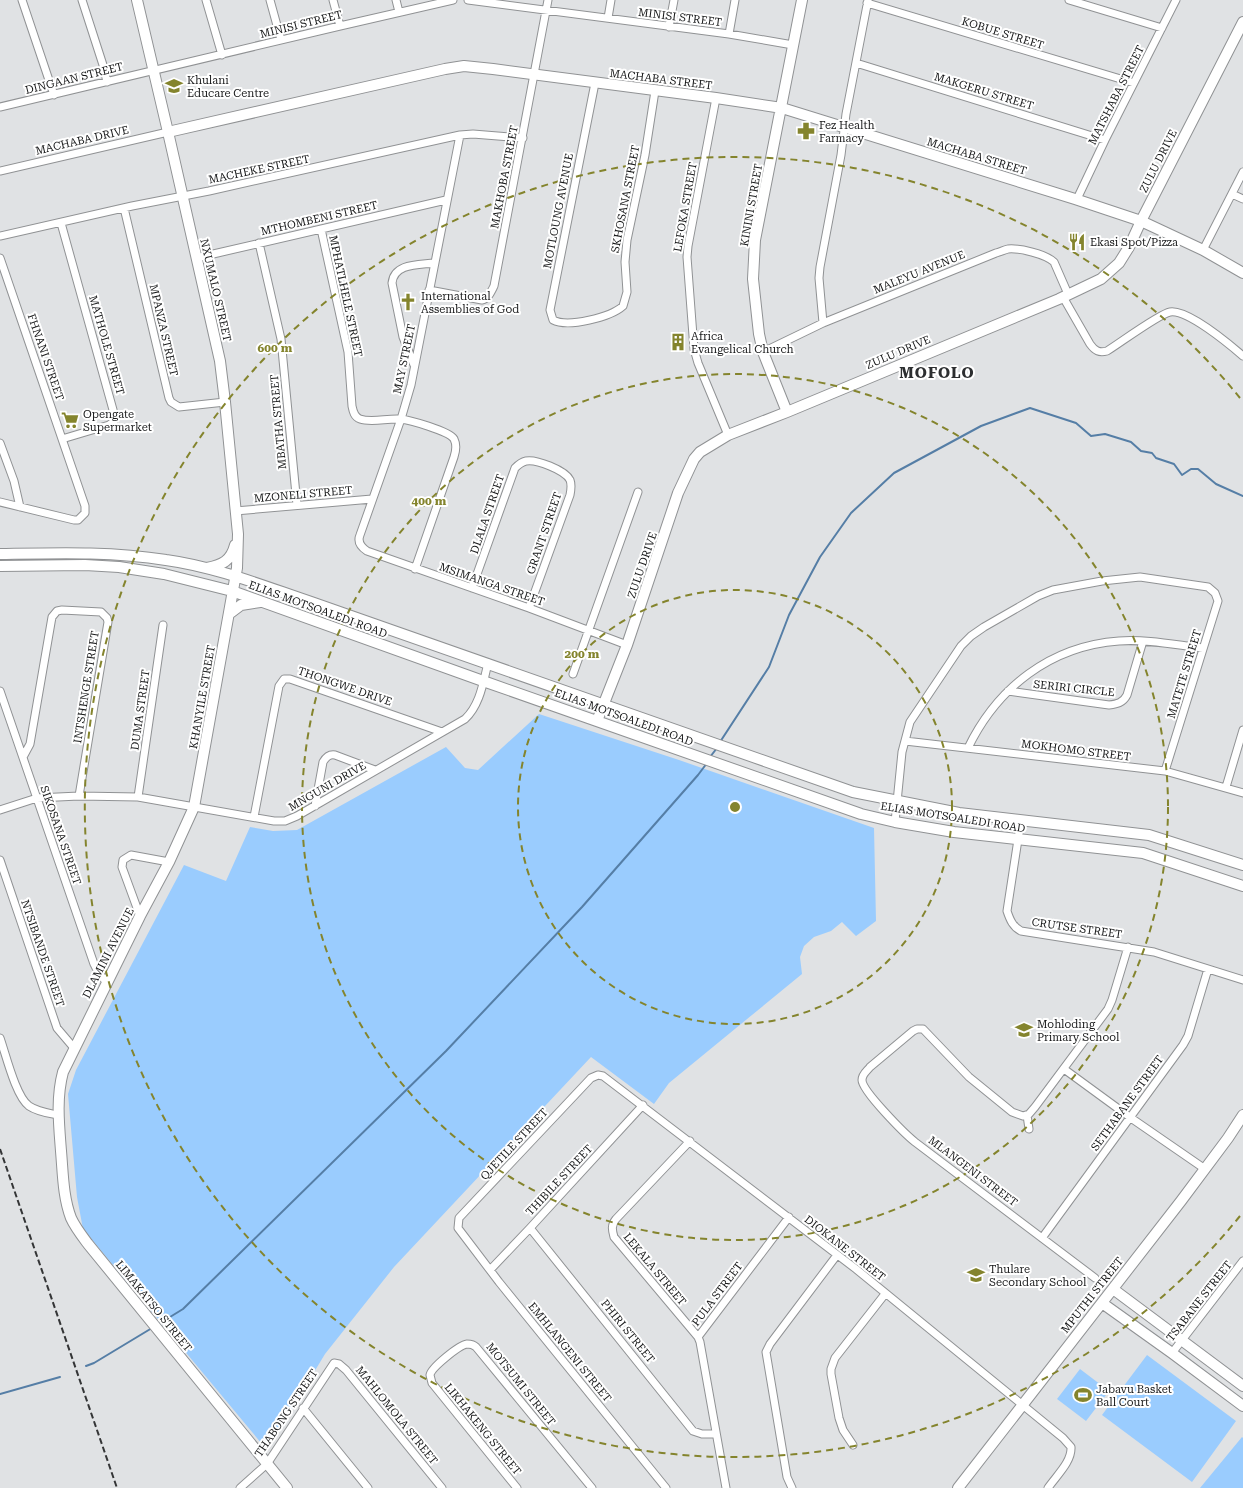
<svg xmlns="http://www.w3.org/2000/svg" width="1243" height="1488" font-family="'Roboto Serif',serif">
<style>
.green{fill:#9accfe}
.lines{fill:none;stroke-linecap:round;stroke-linejoin:round}
.stream{stroke:#557ea6;stroke-width:2}
.street-casing{stroke:#909294;stroke-width:9}
.secondary-casing{stroke:#909294;stroke-width:12}
.street{stroke:#fff;stroke-width:7}
.secondary{stroke:#fff;stroke-width:10}
.rail{stroke:#343536;stroke-width:2;stroke-dasharray:6 3;stroke-linecap:butt}
.ring{fill:none;stroke:#84842d;stroke-width:2;stroke-dasharray:7 5}
.labels{text-anchor:middle;stroke-width:4;stroke-linejoin:round;paint-order:stroke}
.street-label{font-size:11px;fill:#171819;stroke:#fff}
.poi-label{font-size:11px;fill:#171819;stroke:#fff;text-anchor:start}
.district-label{font-size:15px;font-weight:bold;letter-spacing:1px;fill:#2c2e30;stroke:#fff}
.centre{fill:#84842d;stroke:#fff;stroke-width:2}
.ring-label{font-size:12px;text-anchor:middle;font-weight:bold;fill:#84842d;stroke:#fff;stroke-width:4;stroke-linejoin:round;paint-order:stroke}
</style>
<rect width="100%" height="100%" fill="#e0e2e4"/>
<path class="green" d="M539,714L679,760L874,828L876,921L856,936L842,922L831,931L814,937L804,946L800,957L802,974L669,1083L654,1104L591,1057L394,1267L325,1354L267,1450L83,1229L77,1197L68,1094L76,1070L184,865L226,881L250,827L273,831L297,830L446,747L465,768L478,770Z
M1147,1355L1236,1421L1192,1482L1102,1415Z
M1080,1369L1109,1391L1086,1421L1057,1399Z
M1242,1437L1243,1438V1488H1200Z"/>
<g class="lines">
<path class="stream" d="M720,742L769,667L789,615L820,557L851,513L894,473L981,426L1030,408L1076,423L1091,436L1105,434L1131,442L1141,451L1152,453L1156,458L1174,464L1182,475L1191,469H1198L1216,484L1243,496
M710,757L717,748
M157,1325L183,1309L446,1051L582,907L698,775L707,763
M86,1366L94,1363L152,1328
M0,1394L60,1377"/>
<g class="street-casing">
<path id="street" d="M22,0L54,95
M82,0L103,65L107,82
M206,0L222,55
M270,0L281,40
M333,0L340,26
M396,0L399,12
M468,0L729,34L793,45
M1069,0L1162,28
M867,3L1134,83
M608,18L611,0
M669,27L674,0
M729,34L735,0
M856,63L1105,140
M595,83L550,310L553,320C568,328 611,317 623,306L627,292L625,262L627,240L645,155L655,91
M716,98L688,246L687,257L694,349L698,363L728,435
M0,107L340,26L453,0
M460,135L411,385L401,419L360,535C357,542 361,547 367,551L529,608L627,645
M0,171L168,132
M1232,194L1243,199
M1077,199L1105,140L1176,0
M124,208L169,398L171,402L179,407L225,402
M61,223L115,417L113,422L109,425L62,439
M321,229L348,352L352,406C353,411 354,417 360,419C372,423 387,418 400,419C410,420 449,431 454,439C457,445 456,451 454,457L415,569
M0,236L132,206L209,191L460,135L473,134L523,138
M259,243L281,339L297,505
M1203,250L1243,172
M0,258L85,506V513L78,520H74L0,502
M196,258L446,200
M429,290L482,300C488,299 491,292 494,286L548,0
M1063,297L1090,344C1095,351 1099,353 1107,351C1120,343 1159,314 1170,312C1187,309 1229,344 1243,356
M823,323L819,278L820,267L841,155L846,114L868,0
M763,352L823,323L996,253C1000,252 1004,250 1008,249C1020,248 1045,254 1054,262L1068,294
M414,365L403,337L392,283C394,263 419,265 434,263
M0,443L14,481L20,507
M235,511L372,499
M472,588L515,468C518,465 521,462 526,461C536,459 565,470 570,480C572,485 571,490 570,495L529,608
M573,674L638,492
M0,691L94,964L98,972L107,983
M1008,691L1109,705C1117,704 1123,703 1127,695L1143,641
M905,741L1165,771L1243,793
M968,748C997,688 1050,646 1119,641C1147,639 1176,645 1203,648
M23,757L30,744L52,617L57,611L62,610L101,612L107,618L108,622L79,796
M1226,787L1243,730
M138,797L163,625
M315,806L323,762C326,757 329,754 335,755L375,770
M0,810L37,798L79,796L138,797L274,821H285L297,816L465,719C480,705 483,683 488,663
M254,817L279,686L284,679H290L442,732
M1021,820L1007,911C1010,920 1013,927 1021,931L1154,952L1243,980
M895,822L902,752L910,722L961,646L971,636L984,627L1038,596L1053,590L1102,581L1140,577L1208,587L1215,593L1218,601L1165,771
M0,860L57,1028L74,1048
M140,916L122,867L123,860L131,855L169,862
M0,1038C6,1055 16,1097 29,1106C38,1112 48,1113 58,1115
M1064,1069L1131,1118L1205,1169
M1027,1115L1029,1129
M690,1141L616,1219C611,1225 612,1230 614,1237L698,1337L700,1342L726,1488
M530,1228L693,1431L702,1434H715
M1042,1238L1183,1045L1188,1036L1208,969
M490,1270L530,1228L643,1105
M1095,1278L915,1142C905,1134 862,1091 862,1080C862,1074 867,1071 870,1067L913,1031L917,1029H923L969,1077L1012,1112L1023,1116L1029,1114L1035,1107L1108,1009L1112,1000L1128,947
M698,1337L789,1217
M1172,1353L1243,1261
M303,1408L368,1488
M853,1445L843,1430L839,1418L831,1374V1369L835,1358L885,1294
M240,1488L267,1464L334,1363L339,1364L346,1370L442,1488
M517,1488L432,1383L430,1375C431,1368 459,1345 467,1344C471,1344 474,1345 476,1347L592,1488
M666,1488L499,1282L458,1228L459,1218L591,1078L598,1075L603,1076L856,1269L1063,1438L1071,1447C1072,1462 1056,1476 1048,1488
M792,1488L787,1477L766,1352L770,1344L837,1255"/>
</g>
<g class="secondary-casing">
<path id="secondary" d="M137,0L168,132L220,361L225,402L238,534L237,568L194,807L169,862L140,916L63,1072C56,1098 59,1125 61,1151C63,1174 63,1197 71,1218C75,1227 82,1236 88,1244L287,1488
M168,132L445,69L464,66L493,69L716,98L782,108L1075,199L1141,221L1203,250L1243,273
M787,412L763,352L759,334L753,279L755,240L802,0
M0,554C56,553 111,551 166,560C217,567 266,587 314,603L853,792L959,813L1149,835L1243,865
M0,566L85,565L119,567L164,574L232,591L483,681L861,814L895,822L954,832L1143,853L1243,886
M207,568C222,565 231,561 235,545
M229,614L241,605L260,602
M597,721L627,645L678,493L694,459L700,452L728,435L787,412L1059,299L1101,279L1119,263L1129,247L1141,221L1243,22
M1113,1289L1243,1386
M1102,1303L1172,1353L1243,1406
M958,1488L1181,1201L1228,1138L1243,1115"/>
</g>
<use href="#street" class="street"/>
<use href="#secondary" class="secondary"/>
<path class="rail" d="M0,1149L117,1488"/>
</g>
<g class="ring">
<circle cx="735" cy="807" r="217"/>
<circle cx="735" cy="807" r="433"/>
<path d="M1240 1216A650 650 0 1 1 1240 398"/>
</g>
<defs>
<g id="school-bare" transform="scale(1.38)"><path d="M0-5L7-2L0 1L-7-2ZM-4 1L0 2.5L4 1V4Q0 6-4 4Z" fill="#84842d" stroke="#fff" stroke-width="2.5" paint-order="stroke"/></g>
<g id="pharmacy-bare" transform="scale(1.38)"><path d="M-2-6h4v4h4v4h-4v4h-4v-4h-4v-4h4Z" fill="#84842d" stroke="#fff" stroke-width="2.5" paint-order="stroke"/></g>
<g id="restaurant-bare" transform="scale(1.38)"><path d="M-5-6h1v4h1v-4h1v4h1v-4h1v5L-1.5 .5V6h-2V.5L-5-1ZM5-6V6H3V1.5H1.5Q1.5-4 5-6Z" fill="#84842d" stroke="#fff" stroke-width="2.5" paint-order="stroke"/></g>
<g id="church-bare" transform="scale(1.38)"><path d="M-1.2-6h2.4v3.5h3.3v2.4h-3.3V6h-2.4V-.1h-3.3v-2.4h3.3Z" fill="#84842d" stroke="#fff" stroke-width="2.5" paint-order="stroke"/></g>
<g id="building-bare" transform="scale(1.38)"><path d="M-4-6H4V6H1V3H-1V6H-4ZM-2.5-4.3h1.7v1.8h-1.7ZM.8-4.3h1.7v1.8H.8ZM-2.5-1h1.7V.8h-1.7ZM.8-1h1.7V.8H.8Z" fill="#84842d" stroke="#fff" stroke-width="2.5" paint-order="stroke"/></g>
<g id="supermarket-bare" transform="scale(1.38)"><path d="M-6-5.5h2.5l.6 2H6L4.5 2H-2.5L-4.4-4H-6ZM-1.5 3.2a1.3 1.3 0 1 0 .1 0ZM3 3.2a1.3 1.3 0 1 0 .1 0Z" fill="#84842d" stroke="#fff" stroke-width="2.5" paint-order="stroke"/></g>
<g id="stadium-bare" transform="scale(1.38)"><path d="M0-5a6.5 5 0 1 0 0 10a6.5 5 0 1 0 0-10ZM-3.5-1.8h7v3.6h-7Z" fill="#84842d" stroke="#fff" stroke-width="2.5" paint-order="stroke"/></g>
</defs>
<g fill-rule="evenodd">
<use href="#school-bare" x="174" y="86"/>
<use href="#pharmacy-bare" x="806" y="131"/>
<use href="#restaurant-bare" x="1077" y="242"/>
<use href="#church-bare" x="408" y="302"/>
<use href="#building-bare" x="678" y="342"/>
<use href="#supermarket-bare" x="70" y="420"/>
<use href="#school-bare" x="1024" y="1030"/>
<use href="#school-bare" x="976" y="1275"/>
<use href="#stadium-bare" x="1083" y="1395"/>
</g>
<g class="labels">
<g class="street-label">
<text transform="translate(680 17) rotate(7)" y="4">MINISI STREET</text>
<text transform="translate(301 24) rotate(-14)" y="4">MINISI STREET</text>
<text transform="translate(1003 33) rotate(17)" y="4">KOBUE STREET</text>
<text transform="translate(74 78) rotate(-14)" y="4">DINGAAN STREET</text>
<text transform="translate(661 79) rotate(7)" y="4">MACHABA STREET</text>
<text transform="translate(984 91) rotate(17)" y="4">MAKGERU STREET</text>
<text transform="translate(1116 95) rotate(-63)" y="4">MATSHABA STREET</text>
<text transform="translate(82 140) rotate(-13)" y="4">MACHABA DRIVE</text>
<text transform="translate(977 156) rotate(17)" y="4">MACHABA STREET</text>
<text transform="translate(1158 161) rotate(-63)" y="4">ZULU DRIVE</text>
<text transform="translate(259 169) rotate(-12)" y="4">MACHEKE STREET</text>
<text transform="translate(504 177) rotate(-79)" y="4">MAKHOBA STREET</text>
<text transform="translate(625 199) rotate(-79)" y="4">SKHOSANA STREET</text>
<text transform="translate(751 205) rotate(-80)" y="4">KININI STREET</text>
<text transform="translate(685 207) rotate(-80)" y="4">LEFOKA STREET</text>
<text transform="translate(558 211) rotate(-79)" y="4">MOTLOUNG AVENUE</text>
<text transform="translate(319 218) rotate(-13)" y="4">MTHOMBENI STREET</text>
<text transform="translate(919 272) rotate(-22)" y="4">MALEYU AVENUE</text>
<text transform="translate(216 290) rotate(77)" y="4">NXUMALO STREET</text>
<text transform="translate(346 296) rotate(78)" y="4">MPHATLHELE STREET</text>
<text transform="translate(164 330) rotate(77)" y="4">MPANZA STREET</text>
<text transform="translate(107 345) rotate(74)" y="4">MATHOLE STREET</text>
<text transform="translate(898 352) rotate(-23)" y="4">ZULU DRIVE</text>
<text transform="translate(46 357) rotate(71)" y="4">FHNANI STREET</text>
<text transform="translate(404 359) rotate(-78)" y="4">MAY STREET</text>
<text transform="translate(278 422) rotate(-95)" y="4">MBATHA STREET</text>
<text transform="translate(303 494) rotate(-5)" y="4">MZONELI STREET</text>
<text transform="translate(487 514) rotate(-71)" y="4">DLALA STREET</text>
<text transform="translate(544 533) rotate(-71)" y="4">GRANT STREET</text>
<text transform="translate(642 565) rotate(-71)" y="4">ZULU DRIVE</text>
<text transform="translate(492 584) rotate(19)" y="4">MSIMANGA STREET</text>
<text transform="translate(318 609) rotate(20)" y="4">ELIAS MOTSOALEDI ROAD</text>
<text transform="translate(1184 674) rotate(-73)" y="4">MATETE STREET</text>
<text transform="translate(345 686) rotate(19)" y="4">THONGWE DRIVE</text>
<text transform="translate(86 687) rotate(-81)" y="4">INTSHENGE STREET</text>
<text transform="translate(1074 688) rotate(6)" y="4">SERIRI CIRCLE</text>
<text transform="translate(202 697) rotate(-80)" y="4">KHANYILE STREET</text>
<text transform="translate(140 710) rotate(-82)" y="4">DUMA STREET</text>
<text transform="translate(624 717) rotate(20)" y="4">ELIAS MOTSOALEDI ROAD</text>
<text transform="translate(1076 750) rotate(7)" y="4">MOKHOMO STREET</text>
<text transform="translate(327 786) rotate(-30)" y="4">MNGUNI DRIVE</text>
<text transform="translate(953 817) rotate(9)" y="4">ELIAS MOTSOALEDI ROAD</text>
<text transform="translate(61 835) rotate(71)" y="4">SIKOSANA STREET</text>
<text transform="translate(1077 928) rotate(8)" y="4">CRUTSE STREET</text>
<text transform="translate(43 953) rotate(71)" y="4">NTSIBANDE STREET</text>
<text transform="translate(108 953) rotate(-63)" y="4">DLAMINI AVENUE</text>
<text transform="translate(1127 1103) rotate(-54)" y="4">SETHABANE STREET</text>
<text transform="translate(514 1144) rotate(-47)" y="4">QJETILE STREET</text>
<text transform="translate(973 1171) rotate(37)" y="4">MLANGENI STREET</text>
<text transform="translate(559 1180) rotate(-47)" y="4">THIBILE STREET</text>
<text transform="translate(845 1248) rotate(38)" y="4">DIOKANE STREET</text>
<text transform="translate(655 1269) rotate(50)" y="4">LEKALA STREET</text>
<text transform="translate(717 1294) rotate(-53)" y="4">PULA STREET</text>
<text transform="translate(1092 1295) rotate(-52)" y="4">MPUTHI STREET</text>
<text transform="translate(1199 1301) rotate(-52)" y="4">TSABANE STREET</text>
<text transform="translate(154 1306) rotate(51)" y="4">LIMAKATSO STREET</text>
<text transform="translate(628 1331) rotate(51)" y="4">PHIRI STREET</text>
<text transform="translate(570 1352) rotate(51)" y="4">EMHLANGENI STREET</text>
<text transform="translate(521 1384) rotate(51)" y="4">MOTSUMI STREET</text>
<text transform="translate(286 1413) rotate(-56)" y="4">THABONG STREET</text>
<text transform="translate(397 1415) rotate(51)" y="4">MAHLOMOLA STREET</text>
<text transform="translate(483 1429) rotate(51)" y="4">LIKHAKENG STREET</text>
</g>
<g class="poi-label">
<text x="187" y="84">Khulani<tspan x="187" dy="13">Educare Centre</tspan></text>
<text x="819" y="129">Fez Health<tspan x="819" dy="13">Farmacy</tspan></text>
<text x="1090" y="246">Ekasi Spot/Pizza</text>
<text x="421" y="300">International<tspan x="421" dy="13">Assemblies of God</tspan></text>
<text x="691" y="340">Africa<tspan x="691" dy="13">Evangelical Church</tspan></text>
<text x="83" y="418">Opengate<tspan x="83" dy="13">Supermarket</tspan></text>
<text x="1037" y="1028">Mohloding<tspan x="1037" dy="13">Primary School</tspan></text>
<text x="989" y="1273">Thulare<tspan x="989" dy="13">Secondary School</tspan></text>
<text x="1096" y="1393">Jabavu Basket<tspan x="1096" dy="13">Ball Court</tspan></text>
</g>
<g class="district-label">
<text x="937" y="378">MOFOLO</text>
</g>
</g>
<circle cx="735" cy="807" r="6" class="centre"/>
<g class="ring-label">
<text x="275" y="352">600 m</text>
<text x="429" y="505">400 m</text>
<text x="582" y="658">200 m</text>
</g>
</svg>
